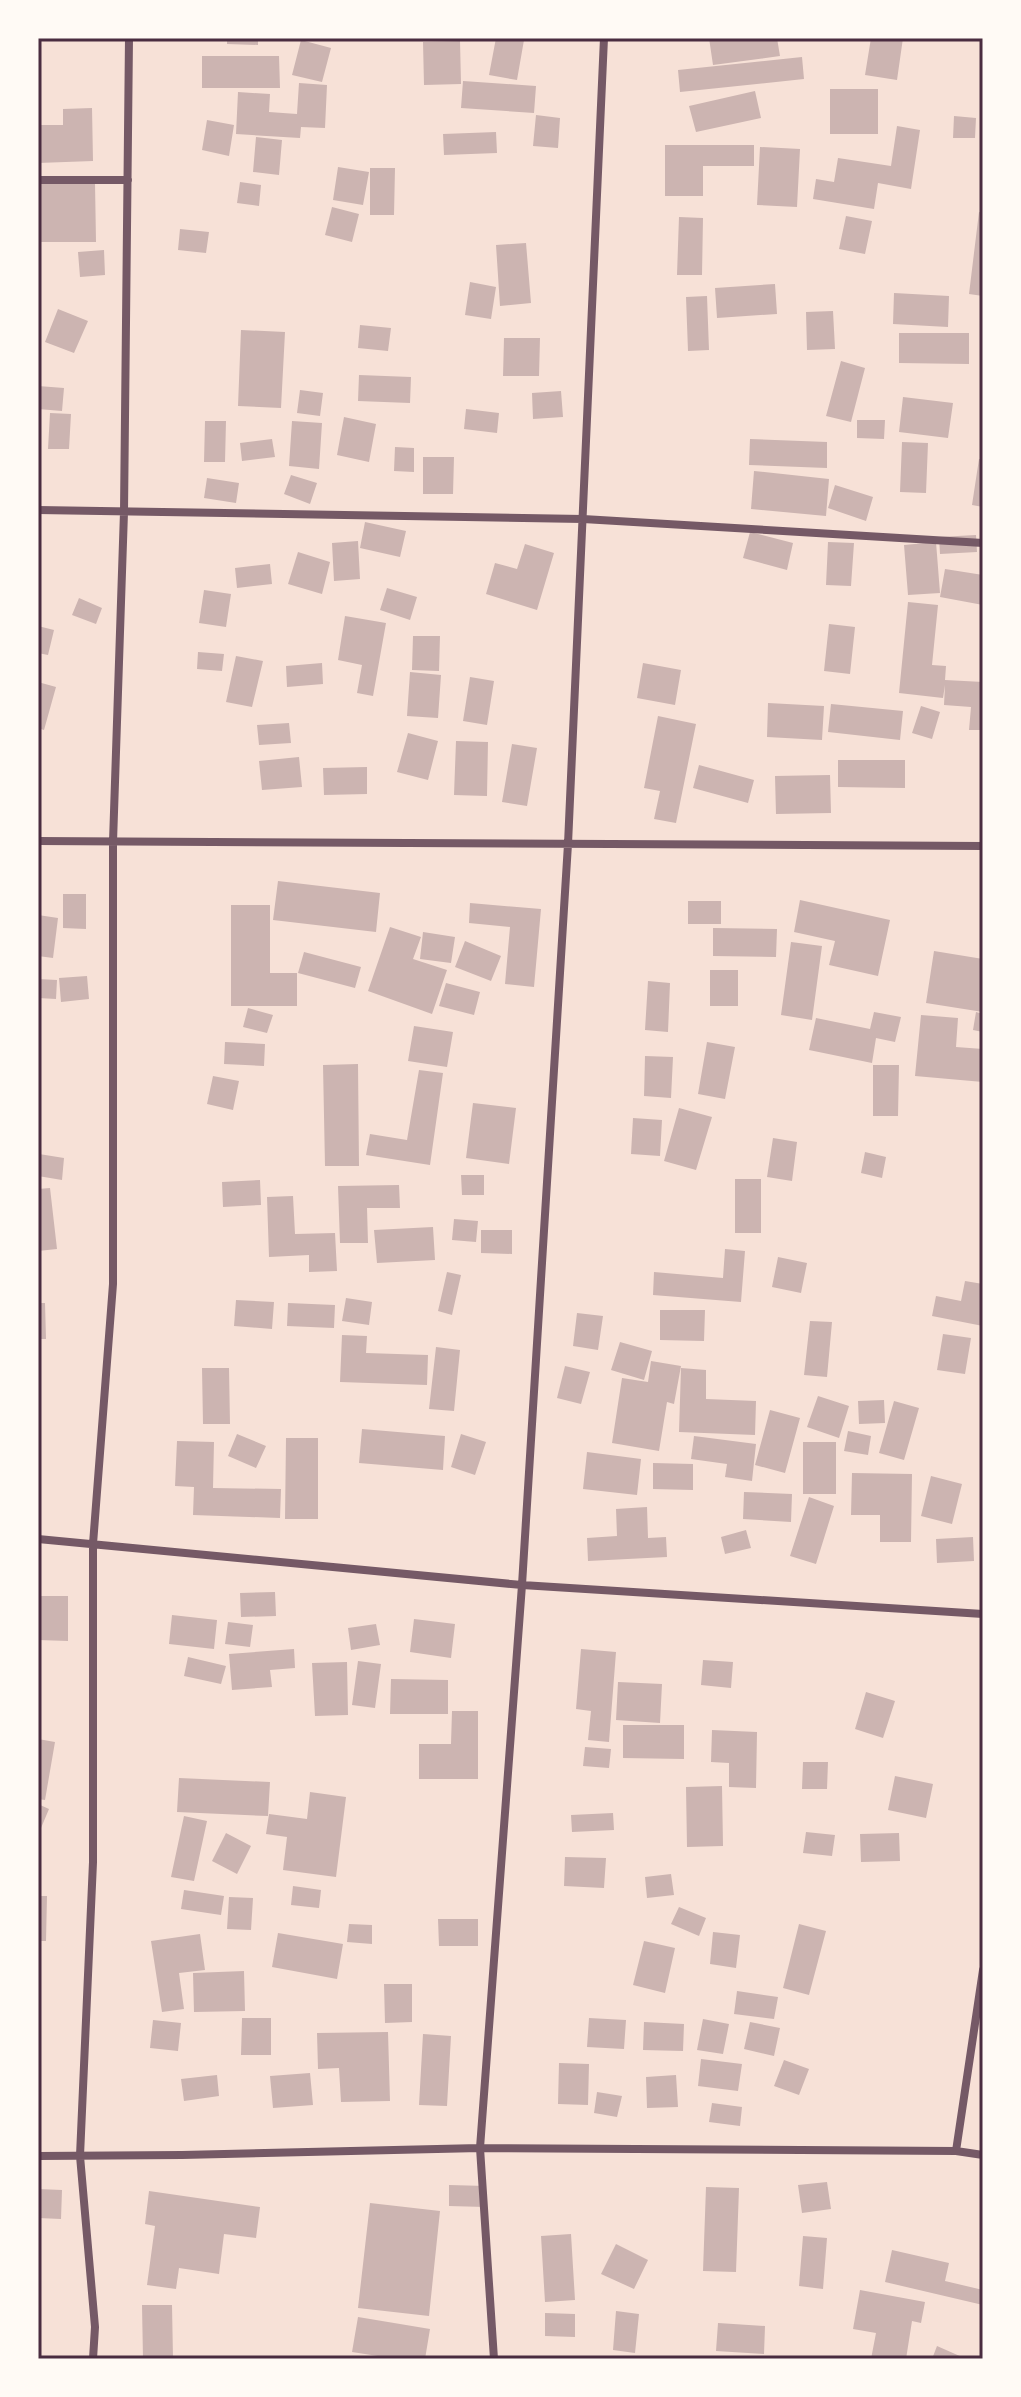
<svg xmlns="http://www.w3.org/2000/svg" width="1021" height="2397" font-family="'Source Serif 4',serif">
<style>
.building{fill:#ccb4b1}
.lines{fill:none;stroke-linecap:round;stroke-linejoin:round}
.minor{stroke:#755966;stroke-width:8}
.neatline{fill:none;stroke:#4a2c40;stroke-width:3}
</style>
<rect width="100%" height="100%" fill="#f7e1d7"/>
<path class="building" d="M227,38H258V45L227,44Z
M496,38L524,40L517,80L489,75Z
M709,38H777L780,56L713,65Z
M871,38H903L897,80L865,75Z
M301,40L331,48L322,82L292,75Z
M460,41L461,84L424,85L423,42Z
M202,56H279L280,88H202Z
M802,57L804,79L680,92L678,70Z
M463,81L536,86L534,113L461,108Z
M299,83L327,85L325,128L301,127L300,138L236,134L238,92L270,94L269,112L297,114Z
M830,89H878V134H830Z
M755,91L761,118L696,132L689,106Z
M92,108L93,161L38,163V125H63V109Z
M536,115L560,118L558,148L533,146Z
M954,116L976,118L975,138H953Z
M207,120L234,125L229,156L202,150Z
M897,126L920,130L911,189L878,183L874,209L813,199L816,179L834,182L838,158L891,166Z
M496,132L497,153L444,155L443,134Z
M256,137L282,140L279,175L253,172Z
M665,145H754V166H703V196H665Z
M760,147L800,149L797,207L757,205Z
M338,167L369,172L363,205L333,200Z
M370,168H395L394,215H370Z
M240,182L261,185L259,206L237,203Z
M95,183L96,242H38V184Z
M332,207L359,214L352,242L325,235Z
M979,212L983,213V296L969,294Z
M846,216L872,221L865,254L839,249Z
M679,217L703,218L702,275H677Z
M180,229L209,232L206,253L178,250Z
M526,243L531,303L500,306L496,245Z
M104,250L105,275L80,277L78,252Z
M470,282L496,287L491,319L465,315Z
M775,284L777,314L717,318L715,288Z
M894,293L949,296L948,327L893,324Z
M707,296L709,350L688,351L686,297Z
M58,309L88,321L74,353L45,342Z
M833,311L835,349L807,350L806,312Z
M360,325L391,328L388,351L358,348Z
M241,330L285,332L281,408L238,406Z
M899,333H969V364L899,363Z
M504,338H540L539,376H503Z
M841,361L865,368L851,422L826,416Z
M359,375L411,377L410,403L358,401Z
M38,386L64,388L62,411L38,409Z
M300,390L323,393L320,416L297,413Z
M561,391L563,417L533,419L532,393Z
M903,397L953,403L948,438L899,432Z
M466,409L499,413L497,433L464,429Z
M50,413L71,414L69,449H48Z
M344,417L376,424L369,462L337,455Z
M857,420H885L884,439L857,438Z
M205,421H226L225,462H204Z
M292,421L322,423L319,469L289,466Z
M272,439L275,457L242,461L240,443Z
M750,439L827,442V468L749,465Z
M902,442L928,443L926,493L900,492Z
M395,447L414,448V472L394,471Z
M423,457H454L453,494H423Z
M979,459H983V507L972,505Z
M754,471L829,479L826,516L751,509Z
M291,475L317,483L310,504L284,494Z
M207,478L239,483L236,503L204,498Z
M835,485L873,497L866,521L828,508Z
M365,522L406,531L400,557L360,548Z
M750,532L793,543L787,570L743,558Z
M976,535L977,552L940,554L939,537Z
M358,541L360,579L334,581L332,543Z
M828,542L854,543L851,586L826,585Z
M936,542L940,593L908,595L904,545Z
M525,544L554,553L537,610L486,594L495,563L517,569Z
M298,552L330,562L322,594L288,584Z
M270,564L272,584L237,588L235,568Z
M945,569L983,575V605L940,597Z
M387,588L417,597L410,620L380,610Z
M204,590L231,594L226,627L199,623Z
M79,598L102,608L96,624L72,615Z
M908,602L938,605L932,665L946,666L945,680L983,682V730H969L971,707L944,705L945,685L943,698L899,693Z
M345,616L386,623L373,696L357,693L362,665L338,660Z
M829,624L855,627L850,674L824,671Z
M38,626L54,630L48,655L38,653Z
M413,636H440L439,671L412,670Z
M198,652L224,654L222,671L197,669Z
M236,656L263,661L252,707L226,702Z
M322,663L323,684L287,687L286,666Z
M643,663L681,670L675,705L637,698Z
M410,672L441,675L438,718L407,716Z
M470,677L494,681L487,725L463,721Z
M38,682L56,687L44,730L38,728Z
M768,703L824,706L822,740L767,737Z
M831,704L903,711L900,740L828,732Z
M921,706L940,712L932,739L912,733Z
M658,716L696,724L676,823L654,819L660,791L644,788Z
M289,723L291,743L259,745L257,725Z
M408,733L438,741L428,780L397,772Z
M456,741L488,742L487,796L454,795Z
M512,744L537,748L527,806L502,802Z
M299,757L302,787L262,790L259,761Z
M838,760H905V788L838,787Z
M699,765L754,780L748,803L693,788Z
M367,767V794L324,795L323,768Z
M830,775L831,813L776,814L775,776Z
M278,881L380,893L376,932L273,920Z
M63,894H86V929L63,928Z
M800,900L890,920L878,976L829,965L835,941L794,932Z
M688,901H721V924H688Z
M470,903L541,909L534,987L505,984L510,927L469,923Z
M231,905H270V973H297V1006H231Z
M38,915L58,918L53,958L38,956Z
M390,927L421,937L413,959L447,970L432,1014L368,991Z
M713,928L777,929L776,957L713,956Z
M423,932L455,937L451,963L420,959Z
M465,941L501,956L491,981L455,967Z
M791,942L822,946L812,1020L781,1015Z
M934,951L983,959V1012L926,1003Z
M304,952L361,967L355,988L298,973Z
M710,970H738V1006H710Z
M87,976L89,999L61,1002L59,978Z
M38,979L57,980L56,999L38,998Z
M648,981L670,983L668,1032L645,1030Z
M446,983L480,992L474,1015L439,1006Z
M248,1008L273,1015L267,1033L243,1027Z
M874,1012L901,1017L895,1042L876,1038L872,1063L809,1050L816,1018L870,1029Z
M976,1012L983,1014V1032L973,1030Z
M921,1015L958,1018L956,1047L983,1049V1082L915,1076Z
M414,1026L453,1032L447,1067L408,1061Z
M225,1042L265,1044L264,1066L224,1064Z
M707,1042L735,1047L725,1099L698,1094Z
M645,1056L673,1057L671,1098L644,1096Z
M358,1064L359,1166H325L323,1065Z
M873,1065H899L898,1116H873Z
M419,1070L443,1073L430,1165L366,1155L370,1134L407,1140Z
M213,1076L239,1081L233,1110L207,1104Z
M473,1103L516,1108L509,1164L466,1158Z
M679,1108L712,1117L696,1170L664,1161Z
M633,1118L662,1120L660,1156L631,1154Z
M773,1138L797,1142L792,1181L767,1177Z
M865,1152L886,1157L882,1178L861,1173Z
M39,1154L64,1158L62,1180L38,1176Z
M461,1175H484V1195H462Z
M735,1179H761V1233H735Z
M260,1180L261,1205L223,1207L222,1182Z
M399,1185L400,1208H367L368,1243H340L338,1186Z
M50,1188L57,1249L38,1251V1189Z
M293,1196L295,1234L335,1233L337,1271L309,1272V1255L269,1257L267,1197Z
M454,1219L478,1221L476,1242L452,1240Z
M433,1227L435,1260L377,1263L374,1230Z
M481,1230H512V1254L481,1253Z
M725,1249L745,1251L741,1302L653,1295L654,1272L723,1278Z
M778,1257L807,1263L801,1293L772,1287Z
M447,1272L461,1275L452,1315L438,1311Z
M965,1281L983,1284V1326L932,1316L936,1296L961,1301Z
M346,1298L372,1302L369,1325L342,1321Z
M236,1300L274,1302L272,1329L234,1326Z
M38,1303H45L46,1339H38Z
M288,1303L335,1305L334,1328L287,1326Z
M660,1310H705L704,1341L660,1340Z
M577,1313L603,1316L598,1350L573,1346Z
M810,1321L832,1322L827,1377L804,1375Z
M943,1334L971,1338L965,1374L937,1370Z
M342,1335L367,1336L366,1353L428,1355L427,1385L340,1382Z
M620,1342L652,1351L644,1380L611,1370Z
M436,1347L460,1350L454,1411L429,1409Z
M651,1361L681,1366L674,1404L667,1402L659,1451L612,1443L622,1378L648,1382Z
M565,1366L590,1372L581,1404L557,1398Z
M202,1368H229L230,1424H203Z
M681,1368L706,1370V1399L756,1401L755,1435L679,1432Z
M818,1396L849,1406L839,1438L807,1427Z
M884,1400L885,1423L859,1424L858,1401Z
M894,1401L919,1408L904,1460L879,1453Z
M770,1410L800,1418L785,1473L755,1465Z
M362,1429L445,1436L443,1470L359,1463Z
M848,1431L871,1436L868,1455L844,1451Z
M237,1434L266,1446L256,1468L228,1456Z
M461,1434L486,1442L475,1475L451,1467Z
M694,1436L756,1444L752,1481L725,1477L727,1464L691,1459Z
M286,1438H318V1519H285Z
M177,1441L214,1442L213,1488L281,1489L280,1518L193,1515L194,1487L175,1486Z
M803,1442H836V1494H803Z
M587,1452L641,1459L637,1495L583,1489Z
M653,1463L693,1464V1490L653,1489Z
M852,1473L912,1474L911,1542H880V1515H851Z
M931,1476L962,1484L952,1524L921,1516Z
M744,1492L792,1494L791,1522L743,1519Z
M809,1497L834,1506L816,1564L790,1556Z
M647,1507L648,1538L666,1537L667,1557L588,1561L587,1538L617,1536L616,1509Z
M746,1530L751,1548L725,1554L721,1537Z
M973,1537L974,1561L937,1563L936,1539Z
M275,1592L276,1616L241,1617L240,1593Z
M38,1596H68V1641L38,1640Z
M172,1615L217,1620L214,1649L169,1644Z
M414,1619L455,1624L451,1658L410,1652Z
M228,1622L253,1625L250,1647L225,1644Z
M376,1624L380,1645L351,1650L348,1628Z
M294,1649L295,1668L270,1670L272,1687L232,1690L229,1654Z
M581,1649L616,1652L609,1742L588,1740L591,1711L576,1709Z
M188,1657L226,1666L221,1684L184,1676Z
M703,1660L733,1662L731,1688L701,1685Z
M358,1661L381,1664L375,1708L352,1705Z
M347,1662L348,1715L315,1716L312,1663Z
M391,1679L448,1680V1714H390Z
M618,1682L662,1684L660,1723L616,1720Z
M866,1692L895,1701L883,1738L855,1729Z
M452,1711H478V1779H419V1744H451Z
M623,1725H684V1759L623,1758Z
M712,1730L757,1732L756,1788L729,1787V1763L711,1762Z
M38,1739L55,1742L45,1800L38,1799Z
M585,1747L611,1749L609,1768L583,1766Z
M803,1762H828L827,1789H802Z
M895,1776L933,1784L926,1818L888,1810Z
M179,1778L270,1782L268,1816L177,1812Z
M722,1786L723,1846L687,1847L686,1787Z
M310,1792L346,1797L336,1877L283,1870L287,1837L266,1834L269,1814L307,1819Z
M38,1804L49,1809L41,1828L38,1827Z
M613,1813L614,1830L572,1832L571,1815Z
M184,1816L207,1821L194,1881L171,1877Z
M806,1832L835,1835L832,1856L803,1853Z
M226,1833L251,1846L237,1874L212,1861Z
M899,1833L900,1861L861,1862L860,1834Z
M565,1857L606,1858L604,1888L564,1886Z
M671,1874L674,1895L647,1898L645,1877Z
M293,1886L321,1890L319,1908L291,1905Z
M184,1890L224,1896L221,1915L181,1909Z
M38,1896H47L46,1941H38Z
M229,1897L253,1898L251,1930L227,1929Z
M679,1907L706,1918L699,1936L671,1924Z
M438,1919H478V1946H439Z
M349,1924L372,1925V1944L347,1942Z
M799,1924L826,1931L809,1995L783,1988Z
M713,1932L740,1935L736,1968L710,1964Z
M278,1933L343,1944L337,1979L272,1967Z
M200,1934L205,1970L179,1973L184,2009L162,2012L151,1941Z
M644,1941L675,1948L665,1993L633,1985Z
M244,1971L245,2011L194,2012L193,1973Z
M384,1984H412V2022L385,2023Z
M737,1991L778,1997L774,2019L734,2014Z
M242,2018H271V2055H241Z
M589,2018L626,2020L624,2049L587,2047Z
M703,2019L729,2024L723,2054L697,2050Z
M153,2020L181,2023L178,2051L150,2048Z
M644,2022L684,2024L683,2051L643,2050Z
M750,2022L780,2028L774,2056L744,2049Z
M388,2032L390,2101L341,2102L339,2068L318,2069L317,2033Z
M423,2034L451,2036L447,2106L419,2105Z
M701,2059L742,2064L738,2091L698,2086Z
M784,2060L809,2069L799,2095L774,2086Z
M559,2063L589,2064L588,2105L558,2104Z
M310,2073L313,2105L273,2108L270,2076Z
M217,2075L219,2096L184,2101L181,2079Z
M676,2075L678,2107L647,2108L646,2077Z
M597,2092L622,2096L617,2117L594,2113Z
M712,2103L742,2107L740,2126L709,2122Z
M827,2182L831,2209L802,2213L798,2185Z
M449,2185L486,2186L485,2207L449,2206Z
M706,2187L739,2188L736,2272L703,2271Z
M38,2189L62,2190L61,2219L38,2218Z
M149,2191L260,2207L256,2238L224,2234L219,2274L179,2268L176,2289L147,2285L155,2226L145,2224Z
M370,2203L440,2211L429,2316L358,2308Z
M571,2234L575,2300L545,2302L541,2236Z
M803,2236L827,2238L823,2289L799,2286Z
M616,2244L648,2260L634,2289L601,2274Z
M892,2250L949,2263L945,2281L983,2290V2305L885,2282Z
M860,2290L925,2302L921,2323L912,2321L906,2359H871L876,2333L853,2329Z
M142,2305H172L173,2359H143Z
M616,2311L639,2314L635,2353L613,2350Z
M545,2313L575,2314V2337L545,2336Z
M358,2317L430,2329L425,2359H397L352,2352Z
M718,2323L765,2326L764,2354L716,2351Z
M937,2346L962,2357L961,2359H932Z"/>
<g class="lines">
<path class="minor" d="M38,180H128
M38,510L583,519L983,543
M38,841L983,846
M38,1539L522,1585L983,1614
M956,2151L983,1970
M38,2156L182,2155L480,2148L956,2151L983,2155
M93,2359L95,2327L80,2156L93,1862V1544L113,1284V842L124,512L129,38
M494,2359L480,2148L522,1585L568,844L604,38"/>
</g>
<rect width="1021" height="2397" fill="none" stroke="#fffaf5" stroke-width="80"/>
<rect x="40" y="40" width="941" height="2317" class="neatline"/>
</svg>
